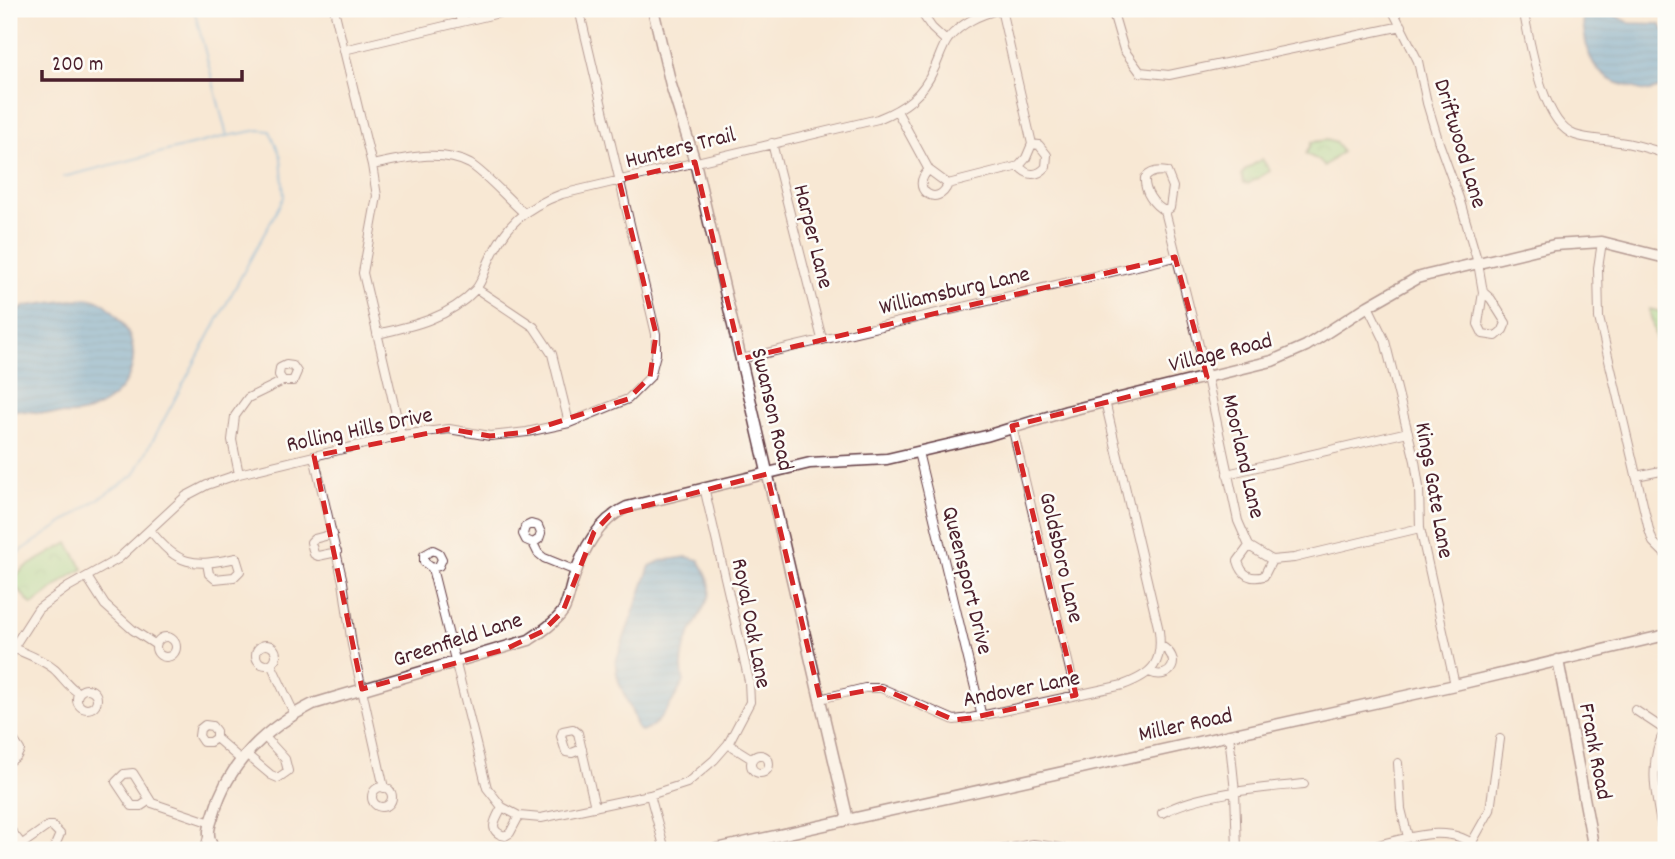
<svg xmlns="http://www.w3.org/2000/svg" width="1675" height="859" font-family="Dekko,sans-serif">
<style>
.park{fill:url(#park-crowns);stroke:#727d5e;stroke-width:2}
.water{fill:url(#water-rules);stroke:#53627f;stroke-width:2}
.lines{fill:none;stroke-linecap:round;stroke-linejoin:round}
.stream{stroke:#5ca4d3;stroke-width:2}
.street-casing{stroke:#643d44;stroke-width:10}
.secondary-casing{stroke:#643d44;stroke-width:13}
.street{stroke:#fff;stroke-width:8}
.secondary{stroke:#fff;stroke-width:10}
.marked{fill:none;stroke:#d62828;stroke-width:5;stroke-dasharray:14 9;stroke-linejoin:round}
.labels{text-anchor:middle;stroke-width:5;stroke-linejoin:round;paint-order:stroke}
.street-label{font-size:23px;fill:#4a1f2b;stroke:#fdfcf7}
</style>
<defs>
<pattern id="park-crowns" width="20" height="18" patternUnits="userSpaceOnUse" patternTransform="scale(1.75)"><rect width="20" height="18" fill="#9bdb91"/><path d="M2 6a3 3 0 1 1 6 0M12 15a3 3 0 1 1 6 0" fill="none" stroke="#87bc7d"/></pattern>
<pattern id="water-rules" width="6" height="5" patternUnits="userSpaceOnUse" patternTransform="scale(1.75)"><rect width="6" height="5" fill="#5ca4d3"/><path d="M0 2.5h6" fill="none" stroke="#4e85ab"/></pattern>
</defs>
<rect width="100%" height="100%" fill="#fdfcf7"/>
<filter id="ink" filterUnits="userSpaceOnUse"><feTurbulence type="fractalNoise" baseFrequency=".0143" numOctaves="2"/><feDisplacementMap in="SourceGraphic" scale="14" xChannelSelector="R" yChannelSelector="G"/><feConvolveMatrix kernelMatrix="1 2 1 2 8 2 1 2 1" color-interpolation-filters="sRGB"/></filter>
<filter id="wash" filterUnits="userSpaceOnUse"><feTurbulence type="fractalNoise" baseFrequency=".00686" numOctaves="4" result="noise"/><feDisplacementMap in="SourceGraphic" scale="28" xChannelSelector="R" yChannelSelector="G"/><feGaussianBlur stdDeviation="1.57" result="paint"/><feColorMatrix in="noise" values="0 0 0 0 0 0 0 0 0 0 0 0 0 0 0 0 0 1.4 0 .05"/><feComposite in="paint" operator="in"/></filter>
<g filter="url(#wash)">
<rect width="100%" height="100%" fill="#f8e8d4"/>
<path class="park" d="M1327,140L1336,143L1342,152L1324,166L1318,160L1306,154L1312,142Z
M1262,159L1270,171L1248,184L1244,183L1242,175L1245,170Z
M1649,309L1666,313V383Z
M68,543L83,569L66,579L32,605L11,582L24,568Z"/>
<path class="water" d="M1582,9H1601L1631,23L1660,24L1666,33V85C1646,96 1644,90 1624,85C1587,76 1584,42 1582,9Z
M87,298C102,300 108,305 118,317C148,354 131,394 89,411C68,419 32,410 9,410V315L26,306Z
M687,557L699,560C704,569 711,580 710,591C710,597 705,605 702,611C689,634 677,655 684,682C673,699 662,726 641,731L637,728C633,705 614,684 616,661L650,566L660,561Z"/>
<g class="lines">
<path class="stream" d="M63,177L227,136
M9,559L134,475L284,197L281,157L270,131L259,130L227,136L194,9"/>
</g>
</g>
<g filter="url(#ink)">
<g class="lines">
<g class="street-casing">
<path id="street" d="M334,9L372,165L377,196L363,273L401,435
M458,9L461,22
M919,9L932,28L946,41
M1112,9L1124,50L1140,72L1169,75L1402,26
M1392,9L1418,61L1427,103L1439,143L1459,198L1478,263L1483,292L1478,324L1483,334L1496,336L1503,330L1506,323L1491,299L1483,292
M1523,9C1530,41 1542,124 1575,135C1589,140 1605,139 1619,142C1635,144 1651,149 1666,154
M344,50L516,9
M897,111L929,170L948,184L1019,166L1026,158L1032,144L1001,9
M772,143L822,339
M372,165C403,159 440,148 470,164C485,173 508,199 523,212
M1019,166C1027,176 1037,177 1046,167L1047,155L1039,145L1032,144
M929,170C908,188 938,210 948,184
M1165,211L1170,208L1173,187L1167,172C1158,170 1151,171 1145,178C1144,191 1153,205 1165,211L1207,377L1238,521L1249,546L1272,560L1294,558L1420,528
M1602,242L1598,268L1599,318L1649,530L1653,542L1666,555
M477,289L534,327L552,354L569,423
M1368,306L1385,341L1415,461L1419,487L1420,528L1455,685
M377,334C413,326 449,318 475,290C482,283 485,270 489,261C506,224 524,208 562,194L878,119C905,108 922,96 934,69C939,59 942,47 948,39C962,22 980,15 1000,9
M741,359L1175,257
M1012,426L1076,695
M918,452L982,717
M314,456L343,582L352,645L384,788
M239,474L232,440L235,416L248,398L283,381H293L297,372L293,366L286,365L280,368L279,375L283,381
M1227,474L1408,432
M1636,476L1666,470
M150,530C178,566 193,567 236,558L240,571L234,577L215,579L209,574L207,563
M333,534L314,539L311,542L314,554L318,556L337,552
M533,543L539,539L541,533L538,526L531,524L525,527L523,534L526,540L533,543L538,553L544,558L576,571
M1249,546L1238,561C1242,575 1250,580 1264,576L1272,560
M432,568L439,566L442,559L439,553L433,550L424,555V562L432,568L487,788L502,807L519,816L541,818L650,795L687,783L714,760L728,744L750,702L749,681L704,487
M87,577L105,605L133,630L156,645
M156 647a10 10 0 1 1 20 0a10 10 0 1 1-20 0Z
M256 655a10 10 0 1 1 20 0a10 10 0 1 1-20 0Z
M13,648C27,654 42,659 54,669C63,677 68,687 79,693
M9,660L13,648L38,609L68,587L118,559L186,496L207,485L239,474L401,435L449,429L490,436L527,432L569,423L628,399L650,377L656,354V334L579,9
M271,664L294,713
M1149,672C1172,682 1183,658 1161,646
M77 699a10 10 0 1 1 20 0a10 10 0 1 1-20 0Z
M820,699L865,688H881L954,720L971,718L1123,685C1153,674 1163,663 1159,631L1105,401
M1635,710L1665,730
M1666,729C1644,765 1659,809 1666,848
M9,733L20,750L17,756L9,762
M1229,734L1235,792L1237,850
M216,738L210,742H203L199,736L200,729L205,725L212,726L216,731V738L240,759
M728,744L752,759
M582,749L572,753L566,752L561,736L563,731L573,729L578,733L595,807
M246,754L271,775L278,778L288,771L285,759L264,736
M751 764a9 9 0 1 1 18 0a9 9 0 1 1-18 0Z
M1398,763L1401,809L1408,837
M372 797a10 10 0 1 1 20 0a10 10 0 1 1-20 0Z
M650,795L665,850
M150,800L141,806H132L116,782L124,774L133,773L150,800L152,803L211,823
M502,807C495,820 487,831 505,836L510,833L519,816
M1162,813C1199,793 1262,788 1304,784
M9,828L26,850
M1472,842L1490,810L1500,739
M21,845L48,826H52L60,834L53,850
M204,850L209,834
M1000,850L1033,844L1062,848L1064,850
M1371,850L1378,845C1410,837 1454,822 1479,850"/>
</g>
<g class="secondary-casing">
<path id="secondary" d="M653,9L671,85L695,162L848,820
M1558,660L1594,850
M213,850C212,845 209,839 209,835C208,828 212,820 214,813C228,763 267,727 313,704L529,640C541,632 555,623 563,611C568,603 570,589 573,580C583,549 598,521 627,507L810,463L887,459L986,436L1067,411L1272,361L1306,346L1368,306L1417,278L1428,275L1554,245L1602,242L1666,258
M712,850L1455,685L1666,635"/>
</g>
<use href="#street" class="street"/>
<use href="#secondary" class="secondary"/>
</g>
</g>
<path d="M0 0H1675V859H0ZM695,162L741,359L1175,257L1207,377L1012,426L1076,695L971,718L954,720L881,688L820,699L767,474L610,515L594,532L563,611L543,631L506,649L362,689L314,456L449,429L490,436L527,432L628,399L650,377L656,334L619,180Z" fill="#f8e8d4" fill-opacity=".55" fill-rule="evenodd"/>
<path class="marked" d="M695,162L741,359L1175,257L1207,377L1012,426L1076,695L971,718L954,720L881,688L820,699L767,474L610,515L594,532L563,611L543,631L506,649L362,689L314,456L449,429L490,436L527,432L628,399L650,377L656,334L619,180Z"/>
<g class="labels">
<g class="street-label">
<text transform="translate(1462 143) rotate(73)" y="8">Driftwood Lane</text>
<text transform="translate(680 146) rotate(-14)" y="8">Hunters Trail</text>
<text transform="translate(815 236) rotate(76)" y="8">Harper Lane</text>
<text transform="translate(954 289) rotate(-13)" y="8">Williamsburg Lane</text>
<text transform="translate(1220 351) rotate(-14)" y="8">Village Road</text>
<text transform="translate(774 409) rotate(77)" y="8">Swanson Road</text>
<text transform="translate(359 428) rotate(-12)" y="8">Rolling Hills Drive</text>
<text transform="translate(1245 456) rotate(77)" y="8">Moorland Lane</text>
<text transform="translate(1436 490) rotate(80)" y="8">Kings Gate Lane</text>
<text transform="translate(1063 557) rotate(77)" y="8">Goldsboro Lane</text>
<text transform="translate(969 580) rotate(76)" y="8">Queensport Drive</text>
<text transform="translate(753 623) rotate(79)" y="8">Royal Oak Lane</text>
<text transform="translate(457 638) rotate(-18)" y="8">Greenfield Lane</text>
<text transform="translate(1021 687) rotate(-11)" y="8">Andover Lane</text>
<text transform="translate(1185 723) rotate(-12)" y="8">Miller Road</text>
<text transform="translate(1597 751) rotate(79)" y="8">Frank Road</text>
</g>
</g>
<rect width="1675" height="859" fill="none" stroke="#fdfcf7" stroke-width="35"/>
<path d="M42 70v10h200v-10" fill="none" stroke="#4a1f2b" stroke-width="3.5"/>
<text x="52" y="70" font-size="21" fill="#4a1f2b" stroke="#fdfcf7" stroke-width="5" paint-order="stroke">200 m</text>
</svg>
